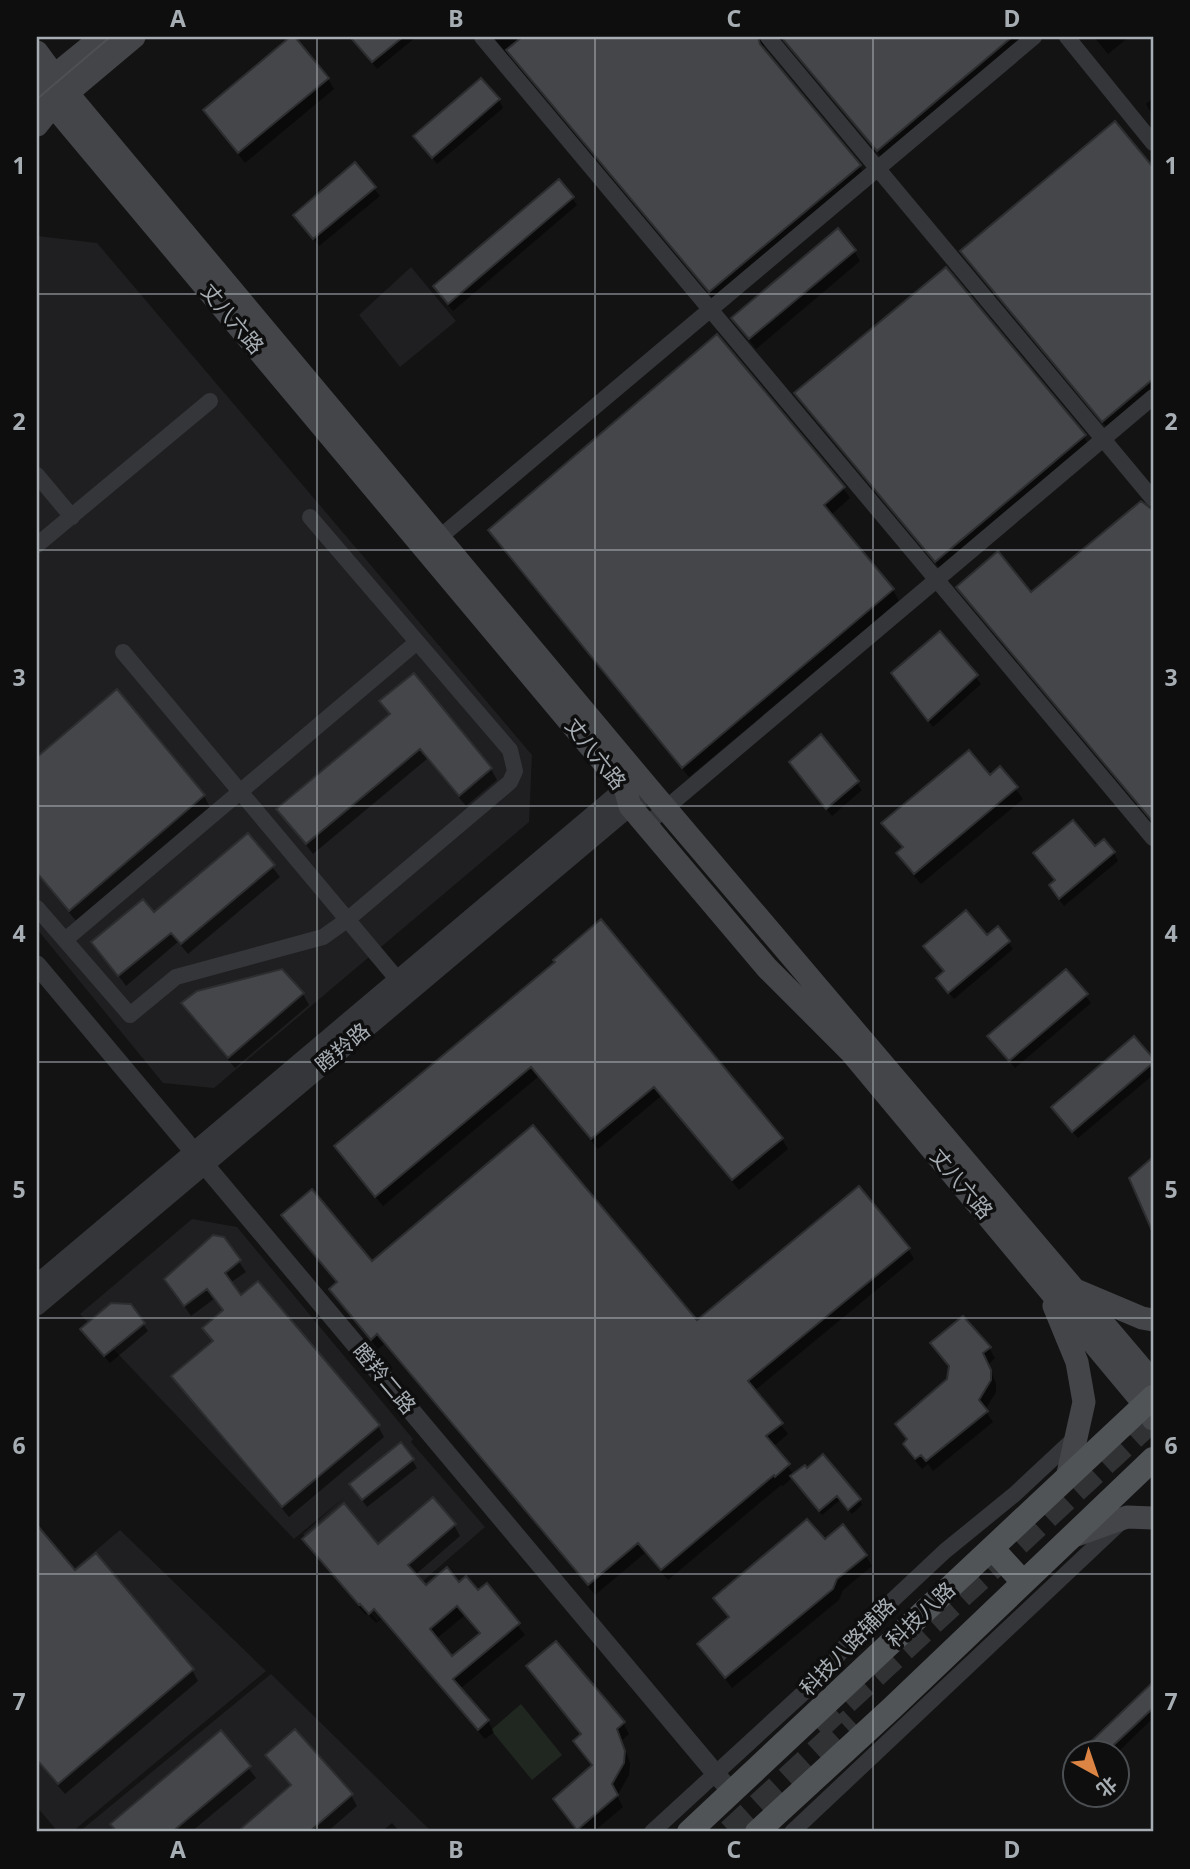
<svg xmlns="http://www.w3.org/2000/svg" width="1190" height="1869" font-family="'Noto Sans','Noto Sans SC',sans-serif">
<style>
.built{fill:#1f1f21}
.green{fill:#202620}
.shadow{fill:#0007;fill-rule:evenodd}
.building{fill:#454649;stroke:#2d2e30;stroke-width:2;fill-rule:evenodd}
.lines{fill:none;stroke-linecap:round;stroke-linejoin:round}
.trunk-tunnel{stroke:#303234;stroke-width:26;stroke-dasharray:26 13;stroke-linecap:butt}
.minor{stroke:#343639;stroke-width:16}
.tertiary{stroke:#343639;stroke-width:19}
.secondary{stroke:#434548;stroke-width:23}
.primary{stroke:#515457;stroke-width:24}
.tram{stroke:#4e5053;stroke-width:2}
.grid{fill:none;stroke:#a6adb3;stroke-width:2;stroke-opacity:0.55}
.labels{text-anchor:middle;stroke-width:7;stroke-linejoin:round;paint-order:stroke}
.street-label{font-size:21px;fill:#a6adb3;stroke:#0e0e0f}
.neatline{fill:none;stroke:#a6adb3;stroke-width:2.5}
.grid-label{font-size:23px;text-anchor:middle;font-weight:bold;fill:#a6adb3}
</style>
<rect width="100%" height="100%" fill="#131314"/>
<path class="built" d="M37,236L97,243L532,755L529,822L214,1088L163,1083L37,929Z
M411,267L456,321L400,367L359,315Z
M192,1219L237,1227L413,1439L411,1442L485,1527L377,1621L303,1534L346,1496L294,1539L80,1314Z
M120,1530L266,1671L72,1832H58L37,1807V1600Z
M271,1674L432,1832H79Z"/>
<path class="green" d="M521,1704L562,1755L532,1780L491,1730Z"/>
<path class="shadow" d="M361,37H416L377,69L356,42Z
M493,37H774L766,40L763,50L859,166L866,176L716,302Z
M774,37H1031L884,160L784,41Z
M1094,37H1129L1108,54Z
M328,79L334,89L245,163L205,111Z
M1153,98V116L1146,104Z
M499,100L503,108L437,164L416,137Z
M1115,124L1153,171V395L1110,431L969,262L962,252Z
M355,165L380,196L319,246L300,223Z
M572,198L577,205L453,311L440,295L435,287Z
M854,251L860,261L756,349L740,329L733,318Z
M946,269L1084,437L1091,448L942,571L802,404L796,393Z
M843,488L850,498L831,515L893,590L899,601L689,777L496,541L490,531Z
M1153,510V824L964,598L958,587L1031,594Z
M940,633L981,684L933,727L898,681Z
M413,676L491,769L497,780L466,806L427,759L313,854L278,809L390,716L382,702Z
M116,692L204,796L210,807L76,921L37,874V760Z
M821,736L862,790L832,816L795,770Z
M1000,769L1023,799L921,884L904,864L898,854L904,850L884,824L990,777Z
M247,835L280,877L188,954L178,942L126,986L94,943L154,915Z
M1095,848L1114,853L1118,861L1064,906L1055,894Z
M987,938L1008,942L1013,949L954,999L943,986L945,973L925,946Z
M556,963L782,1139L788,1149L739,1190L661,1096L598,1149L538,1077L383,1206L342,1157L336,1147Z
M282,971L303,994L309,1005L235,1068L190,1015L184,1004Z
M1066,971L1091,1003L1015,1068L989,1036Z
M1134,1038L1153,1061V1075L1078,1138L1058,1115Z
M283,1215L371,1263L697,1323L908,1249L914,1259L754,1391L788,1434L773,1447L794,1475L860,1500L862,1505L852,1514L840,1500L822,1515L793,1477L783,1486L781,1485L668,1580L645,1553L595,1595L384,1344L378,1349L337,1300L331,1289L338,1284L289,1226Z
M223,1239L246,1272L230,1283L241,1297L378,1426L384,1437L289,1517L180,1387L174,1376L213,1343L204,1328L224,1311L214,1299L191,1316L166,1280Z
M143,1324L148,1331L110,1363L83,1330Z
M932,1344L989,1348L995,1358L988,1365L996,1383V1392L985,1410L993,1422L933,1471L928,1464L922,1469L911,1456L905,1445L908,1441L897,1424L949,1379L950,1369Z
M412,1460L417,1468L367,1507L351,1485Z
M454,1525L460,1536L415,1575L426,1587L478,1593L487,1585L525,1635L460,1689L488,1721L494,1732L485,1739L381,1619L376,1623L367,1613L366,1615L310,1550L304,1539L378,1546ZM464,1616L480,1635L452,1658L436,1639Z
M37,1526L75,1573L192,1670L198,1681L65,1794L37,1761Z
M866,1556L872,1566L843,1590L839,1600L732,1688L699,1644L730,1619L715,1599Z
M528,1667L623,1723L629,1734L622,1740L630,1763L629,1775L617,1796L623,1807L593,1832H579L555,1800L592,1766L576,1742L582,1736Z
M1153,1684V1718L1116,1754H1081Z
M221,1732L256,1778L191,1832H117L112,1824Z
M267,1756L351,1795L357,1806L327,1832H240L292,1787Z
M1074,1760V1778L1067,1767Z
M392,1823L400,1832H381Z"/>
<path class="building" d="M290,37H295L329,78L238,153L203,110Z
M350,37H403L372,62Z
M522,37H758L760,44L861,165L709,292L506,50Z
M781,37H1012L877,151Z
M481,78L500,99L432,158L413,136Z
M1115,121L1153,167V379L1102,422L960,251Z
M355,162L376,187L313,239L293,215Z
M559,179L574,197L448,304L433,286Z
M838,228L856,250L749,339L731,318Z
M946,267L1086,435L935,562L794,393Z
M717,334L845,487L824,505L894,589L682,768L488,530Z
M1141,501L1153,510V822L956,587L998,551L1031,592Z
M940,631L978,675L928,721L891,673Z
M414,673L492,768L459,796L420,749L306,844L276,809L390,714L379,701Z
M117,689L205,795L69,911L37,873V757Z
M821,734L859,781L826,809L789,762Z
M969,750L990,775L1000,766L1018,787L914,874L896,853L903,847L881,823Z
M1073,820L1095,846L1104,839L1115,852L1059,899L1049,885L1055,880L1033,853Z
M248,833L275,865L181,944L171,933L118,976L91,942L143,899L154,912Z
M966,910L987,935L998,926L1010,941L948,993L936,978L944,971L923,946Z
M601,919L783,1138L732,1180L654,1087L591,1139L531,1067L375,1197L334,1146L555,962L553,960Z
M282,969L304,993L228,1058L181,1003L197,991Z
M1066,969L1088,994L1009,1061L987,1036Z
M1134,1036L1153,1058V1063L1072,1132L1051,1107Z
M533,1125L697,1320L859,1186L910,1248L748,1381L783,1423L766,1436L790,1464L775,1477L774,1475L661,1570L638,1543L588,1585L377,1334L371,1340L329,1289L337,1282L281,1215L312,1189L372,1261Z
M1153,1157V1233L1129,1178Z
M213,1235L224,1237L241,1260L225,1273L241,1295L258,1281L380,1425L282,1507L171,1376L213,1341L202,1328L223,1310L207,1289L184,1306L164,1279Z
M111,1303L131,1304L145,1323L104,1356L80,1329Z
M963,1316L991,1347L983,1353L991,1370V1380L979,1400L988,1411L926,1461L921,1455L915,1459L903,1444L907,1439L895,1424L947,1379L949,1366L930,1343Z
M401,1442L414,1459L362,1500L349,1484Z
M823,1454L861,1499L848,1510L837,1496L819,1511L790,1476L805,1465L807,1468Z
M433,1497L456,1524L408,1565L426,1585L447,1567L459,1582L466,1576L478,1590L487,1583L520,1623L453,1679L489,1720L478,1730L374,1609L369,1614L360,1604L359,1605L302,1539L344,1503L378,1544ZM457,1606L480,1633L452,1656L430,1629Z
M807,1519L825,1539L843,1524L867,1555L837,1579L833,1589L725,1678L697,1644L729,1617L713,1598Z
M37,1525L75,1570L96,1553L194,1669L58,1784L37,1760Z
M556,1641L625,1722L617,1729L625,1751L624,1763L612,1784L618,1795L577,1830L553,1799L592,1765L573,1741L581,1734L526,1666Z
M1153,1682V1708L1133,1727L1104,1754H1078Z
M295,1729L353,1794L309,1832H237L291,1785L265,1755Z
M221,1730L251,1766L172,1832H117L110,1824Z"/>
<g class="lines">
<path class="trunk-tunnel" d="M817,1728L1153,1418
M730,1832L852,1720"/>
<path class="minor" d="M482,37L1153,838
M768,37L1153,499
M1067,37L1153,143
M37,475L72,517
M440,537L1034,37
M37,545L210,401
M123,652L398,980
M646,825L1153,397
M37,908L130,1015L176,977L323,937L347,920L510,782L515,771L510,750L310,517
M65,940L417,642
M652,1832L825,1673L849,1641L945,1551L1015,1494L1077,1436
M792,1832L1121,1522"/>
<path class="tertiary" d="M37,965L732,1793
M37,1284L636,779
M37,1306L641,797"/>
<path class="secondary" d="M37,52L67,93L650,790L1153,1382
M40,82L54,76L102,37
M37,86L625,788L630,806L767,968L850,1051L1145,1405L1153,1419
M37,125L53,105L134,37
M1078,1291L1142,1318L1153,1320
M1054,1306L1077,1362L1084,1402L1067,1478
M1071,1537L1127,1517L1153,1518"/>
<path class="primary" d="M992,1548L1023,1582
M689,1832L1153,1397
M757,1832L892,1708L1153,1459"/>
<path class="tram" d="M37,99L110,37"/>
</g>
<path class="grid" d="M317,37V1832M595,37V1832M873,37V1832M37,294H1153M37,550H1153M37,806H1153M37,1062H1153M37,1318H1153M37,1574H1153"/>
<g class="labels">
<g class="street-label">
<text transform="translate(232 319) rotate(50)" y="7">丈八六路</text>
<text transform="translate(595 754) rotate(52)" y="7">丈八六路</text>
<text transform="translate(343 1048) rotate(-40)" y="7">瞪羚路</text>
<text transform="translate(961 1184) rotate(50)" y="7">丈八六路</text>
<text transform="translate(384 1379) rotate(50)" y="7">瞪羚二路</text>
<text transform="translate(921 1615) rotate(-43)" y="7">科技八路</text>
<text transform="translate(848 1647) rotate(-46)" y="7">科技八路辅路</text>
</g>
</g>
<rect width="1190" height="1869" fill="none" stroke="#0e0e0f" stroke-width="77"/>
<g transform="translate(1096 1774) rotate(140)"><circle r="33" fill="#0e0e0f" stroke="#4b4e51" stroke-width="2"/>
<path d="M0-5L12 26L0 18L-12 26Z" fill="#dc8443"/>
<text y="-10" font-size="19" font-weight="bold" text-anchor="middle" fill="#a6adb3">北</text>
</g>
<rect x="38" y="38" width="1114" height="1792" class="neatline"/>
<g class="grid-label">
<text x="178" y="27">A</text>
<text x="456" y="27">B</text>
<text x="734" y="27">C</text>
<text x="1012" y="27">D</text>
<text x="19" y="174">1</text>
<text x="1171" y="174">1</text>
<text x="19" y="430">2</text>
<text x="1171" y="430">2</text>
<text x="19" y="686">3</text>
<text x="1171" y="686">3</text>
<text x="19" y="942">4</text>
<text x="1171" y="942">4</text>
<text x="19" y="1198">5</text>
<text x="1171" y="1198">5</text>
<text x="19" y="1454">6</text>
<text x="1171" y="1454">6</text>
<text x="19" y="1710">7</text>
<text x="1171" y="1710">7</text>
<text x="178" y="1858">A</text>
<text x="456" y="1858">B</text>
<text x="734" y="1858">C</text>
<text x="1012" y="1858">D</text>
</g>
</svg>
